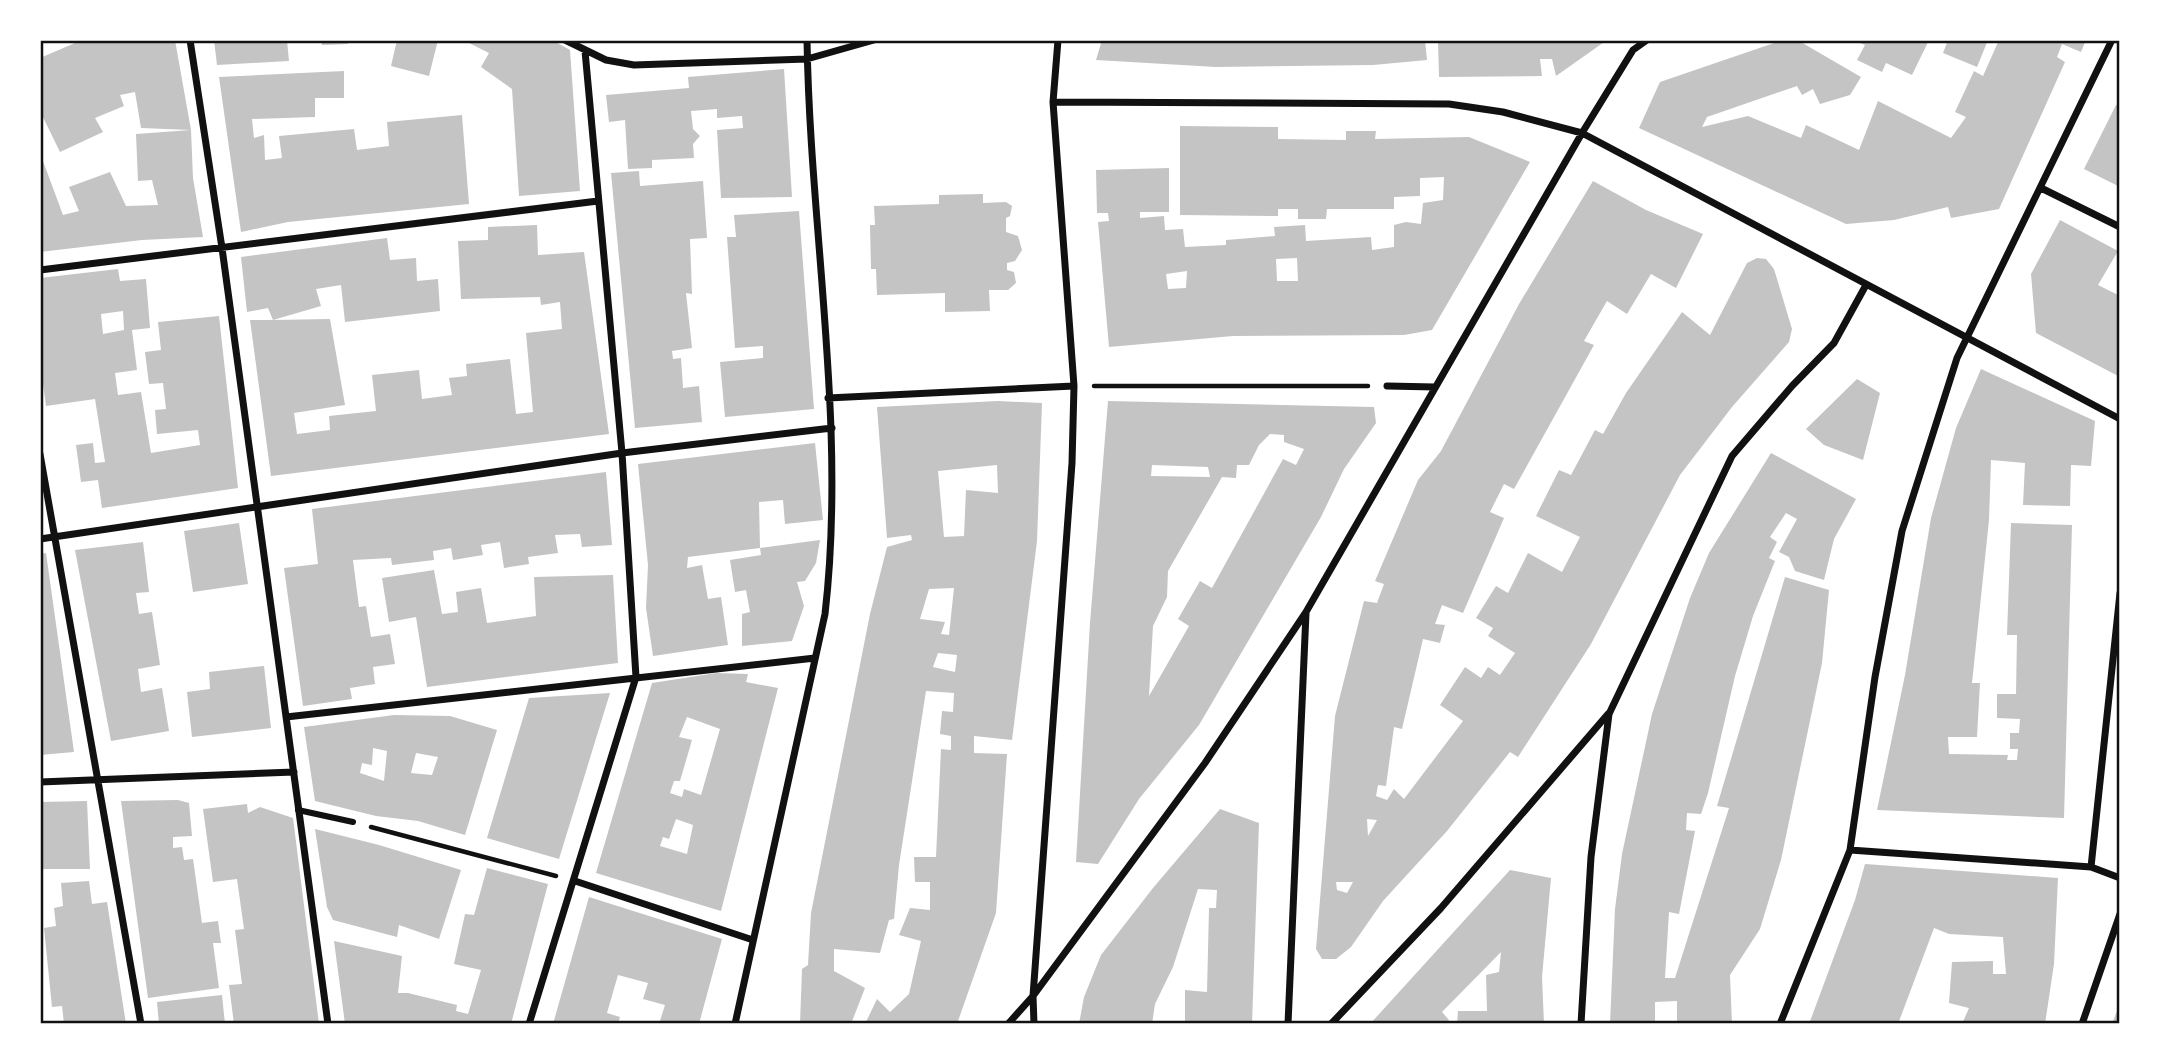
<svg xmlns="http://www.w3.org/2000/svg" width="2160" height="1064" font-family="'Work Sans',sans-serif">
<style>
.building{fill:#c4c4c4;fill-rule:evenodd}
.lines{fill:none;stroke-linecap:round;stroke-linejoin:round}
.path{stroke:#111;stroke-width:4.5}
.pedestrian{stroke:#111;stroke-width:6}
.minor{stroke:#111;stroke-width:7}
.neatline{fill:none;stroke:#111;stroke-width:2.5}
</style>
<rect width="100%" height="100%" fill="#fff"/>
<path class="building" d="M82,40H175L191,130L193,178L203,237L142,240L40,252V153L63,215L79,211L69,187L110,172L126,206L158,205L152,180L138,181L136,134L191,130L141,128L135,92L120,95L124,106L95,118L103,132L60,152L40,111V58Z
M214,40H287L289,61L217,65Z
M321,40H348V44L322,45Z
M397,40H438L429,76L391,66Z
M463,40H552L570,50L580,191L519,196L512,89L481,67L489,53Z
M1102,40H1425L1427,60L1373,65L1216,67L1096,60Z
M1438,40H1607L1556,76L1552,59H1540L1542,76L1439,77Z
M1861,40H1929L1912,75L1886,63L1882,72L1857,60L1865,45L1860,43Z
M1948,40H1988L1977,67L1943,53Z
M1999,40H2086L2081,52L2062,44L2057,57L2065,62L1999,209L1951,218L1948,207L1894,220L1846,224L1639,128L1660,82L1777,42L1799,41L1861,77L1850,95L1820,104L1813,89L1802,95L1797,86L1707,117L1702,127L1748,116L1801,138L1806,125L1859,150L1878,101L1951,138L1966,117L1955,112L1974,71L1983,76Z
M784,69L792,197L721,198L717,130L743,128L742,116L717,118V109L691,111L693,129L700,136L693,144L694,158L652,160V168L628,169L625,120L609,122L606,95L689,88L688,77Z
M344,71V98H315V117L252,119L254,138L264,135L265,160L282,158L279,136L354,129L357,150L389,146L387,122L462,115L469,204L288,222L241,232L219,77Z
M2116,105L2120,106V187L2084,169Z
M1180,126L1278,127V139L1346,140V131H1376L1375,139L1469,137L1530,162L1432,330L1404,335L1233,336L1109,347L1098,222L1109,221L1108,213H1097L1096,170L1169,168V212H1140V218L1164,216L1165,230L1183,229L1185,247L1226,245V240L1275,236L1274,227L1305,225L1306,241L1371,237L1372,250L1394,247V225L1406,222L1421,224L1423,203L1443,200L1444,177L1420,178V196L1394,197V209H1327L1326,219H1298V209H1278V216L1180,215ZM1297,258L1298,281H1277L1276,259ZM1187,271L1186,288L1168,289L1166,274Z
M639,171L640,186L703,181L707,238L690,239L692,294L686,293L692,348L672,351L673,359L681,358L683,388L699,386L702,422L635,428L611,173Z
M1593,181L1646,210L1703,234L1676,288L1651,274L1627,314L1607,301L1584,341L1594,345L1514,489L1504,484L1490,512L1504,518L1463,613L1442,605L1435,624L1445,625L1440,643L1423,639L1402,729L1394,727L1386,786L1378,785L1376,796L1387,800L1394,789L1404,799L1463,721L1440,705L1465,667L1481,678L1488,667L1500,675L1515,653L1488,636L1493,628L1476,618L1496,586L1508,593L1528,553L1562,572L1580,537L1536,516L1559,470L1571,475L1595,430L1603,434L1626,393L1682,312L1710,335L1747,263L1757,258L1766,259L1774,269L1792,329L1789,342L1732,407L1680,475L1591,644L1518,757L1510,752L1447,831L1383,901L1351,947L1336,959H1322L1316,949L1335,716L1364,601L1377,603L1384,584L1375,581L1418,480L1441,451L1519,304ZM1367,819L1377,820L1368,836ZM1336,882H1353L1347,893L1337,890Z
M983,194V203L1006,202L1012,206L1010,216L1006,218V232L1018,236L1022,250L1015,261L1007,263V270L1014,272L1016,283L1008,290H989L990,311L945,312V293L877,295L876,269H871L870,225H875L874,206L939,204V195Z
M799,211L814,409L725,417L720,362L763,358V346L735,348L727,237H736L734,215Z
M2060,220L2118,251L2098,285L2120,296V377L2036,333L2031,274Z
M537,225L538,255L584,252L609,434L271,476L250,320H273L268,308L247,312L241,257L387,238L390,260L416,258L417,281L438,279L440,311L345,322L341,285L316,289L321,306L273,320L330,319L345,405L294,413L297,434L330,430L329,416L376,411L372,375L419,370L422,399L452,395L449,378L467,376L466,364L510,359L516,414L533,412L526,333L562,329L560,302L541,305L540,297L461,299L458,241L488,240V227Z
M118,269L120,281L146,279L150,328L132,330L137,370L115,373L118,395L141,392L151,453L200,445L198,430L157,434L155,410L166,409L163,383L149,384L145,352L161,350L158,322L219,316L238,488L102,508L98,480L81,482L76,445L93,443L95,463L105,462L95,399L46,406L40,361V278ZM123,311L124,330L103,334L101,314Z
M1981,369L2095,421L2091,466L2071,465L2070,506L2023,505L2025,463L1991,460L1989,520L1972,683H1980L1977,737H1948L1949,754L2008,755L2007,760H2017L2018,749H2010V733H2019L2020,719L1997,718V694H2016L2017,635H2007L2011,523L2072,525L2064,818L1877,810L1905,675L1931,518L1956,428Z
M1857,379L1880,393L1863,460L1824,445L1806,429Z
M998,401L1042,403L1037,541L1012,740L974,736V753L1007,754L996,913L957,1024H865L877,999L890,1012L909,994L921,941L899,935L910,908L930,910V882H915L914,857H936L941,749L951,750V736L940,734L942,711L953,712L954,693L926,691L899,865L894,919L889,920L880,953L834,949V971L865,988L851,1024H800L802,969L808,965L811,913L870,614L887,547L912,540L911,535L887,538L877,407ZM997,465L998,493L966,490L964,536L944,537L938,471ZM954,588L949,635L941,634L945,622L920,619L929,589ZM938,653L957,655L955,672L933,667Z
M1108,401L1374,407L1376,423L1344,469L1321,517L1199,725L1139,799L1098,864L1076,862L1090,623ZM1270,434L1284,435V442L1304,449L1296,465L1283,459L1212,588L1200,581L1178,619L1189,626L1149,696L1153,626L1167,597L1168,571L1222,477L1236,478L1237,465H1249L1259,445ZM1152,465L1208,467L1210,477L1151,476Z
M815,443L823,520L785,524L783,500L759,502L760,548L688,557L687,568L702,565L708,599L721,597L728,645L653,656L646,608L648,565L638,464Z
M1771,453L1856,499L1834,539L1824,580L1795,571L1789,557L1779,552L1797,519L1786,513L1770,537L1777,542L1769,558L1775,561L1753,616L1735,676L1708,793L1701,814L1687,813L1686,830L1695,831L1679,914L1669,912L1665,978H1675L1729,808L1717,806L1785,577L1829,590L1822,663L1781,860L1760,929L1730,975L1732,1024H1677V1001L1655,1002V1024H1610L1615,909L1622,854L1652,714L1690,598L1709,553Z
M606,472L612,545L582,547L580,534L555,535L558,553L528,557L529,564L504,568L500,542L481,545L483,555L453,560L451,548L433,551L434,560L392,565L391,558L353,560L359,607L366,606L371,637L390,634L395,664L373,667L375,684L350,688L352,699L303,706L284,568L318,564L312,509Z
M239,523L248,584L193,592L184,531Z
M820,540L816,563L805,581L797,582L804,606L792,641L742,646V614L750,612L746,590L735,592L730,560L761,555L760,548Z
M143,542L149,592L136,593L139,614L152,612L160,665L138,669L141,692L162,688L169,731L111,741L75,550Z
M46,553L74,752L40,755V554Z
M434,570L442,614L458,612L456,592L481,588L487,623L536,616L534,577L613,575L618,663L427,687L416,617L389,622L382,578Z
M264,666L271,728L192,737L187,692L210,689L209,672Z
M716,673L748,674L746,682L778,688L721,911L596,873L652,683ZM687,717L720,729L701,795L684,789L682,797L670,793L674,781H680L692,740L679,737ZM676,819L693,825L687,854L660,846L663,837L669,839Z
M610,693L559,859L487,838L529,698Z
M394,715L450,716L497,730L465,835L418,821L376,816L315,801L304,727ZM373,748L387,751L384,781L360,773L362,763L372,765ZM416,753L438,757L432,775L411,773Z
M178,800L189,803L192,836L173,837V848L182,847L184,860L193,859L202,923L218,921L221,943H213L219,988L148,998L121,801Z
M87,801L90,869H40V802Z
M247,804L248,813L260,807L293,818L319,1024H234L229,985L242,984L235,930L244,929L237,879L213,882L203,809Z
M1220,809L1259,823L1252,1024H1185V990L1207,992L1209,908H1216L1217,890L1198,889L1173,967L1155,1004L1152,1024H1079L1084,997L1101,955L1153,888Z
M315,829L379,845L461,870L439,939L399,925L397,937L333,920L327,907Z
M1865,864L2058,878L2054,964L2045,1024H1962L1969,1008L1949,1003L1952,962L1993,961V974H2006L2003,937L1949,934L1934,928L1898,1024H1809L1855,900Z
M487,868L548,884L511,1024H345L334,941L402,956L398,993H408L457,1005L456,1011L468,1014L481,970L454,964L465,914L474,915Z
M1510,870L1551,878L1542,977L1544,1024H1457L1458,1011H1487L1486,975L1499,972L1501,952L1442,1012L1449,1020L1446,1024H1370Z
M89,881L92,904L107,902L126,1024H64L62,1006L52,1007L44,928L56,926L54,908L63,906L61,883Z
M589,897L722,939L699,1024H659L665,1005L643,999L648,983L618,975L607,1013L620,1017L618,1024H553Z
M222,995L225,1024H159L157,1002Z
M2120,1003V1024H2112Z"/>
<g class="lines">
<path class="path" d="M1094,386H1368
M371,827L556,876"/>
<path class="pedestrian" d="M298,810L353,822"/>
<path class="minor" d="M190,40L222,248L328,1024
M565,40L606,60L634,65L807,59L874,40
M1053,102L1449,104L1503,112L1582,133L2120,419
M2041,188L2120,227
M40,270L598,201
M1387,386L1435,387
M828,398L1074,386
M40,454L141,1024
M40,539L622,453L832,428
M286,717L815,658
M40,782L294,772
M1850,850L2091,867L2120,878
M2091,867L2120,593
M575,881L753,940
M529,1024L636,677L622,453L585,51
M735,1024L825,614C847,424 810,231 807,40
M1008,1024L1033,996L1205,763L1306,612L1582,133L1633,50L1647,40
M1034,1024L1033,996L1072,463L1074,386L1053,102L1058,40
M1288,1024L1306,613
M1331,1024L1441,908L1608,714
M1581,1024L1591,857L1609,714L1732,456L1792,386L1834,343L1866,285
M1780,1024L1850,850L1875,677L1902,531L1957,358L2112,40
M2082,1024L2120,914"/>
</g>
<rect width="2160" height="1064" fill="none" stroke="#ffffff" stroke-width="84"/>
<rect x="42" y="42" width="2076" height="980" class="neatline"/>
</svg>
